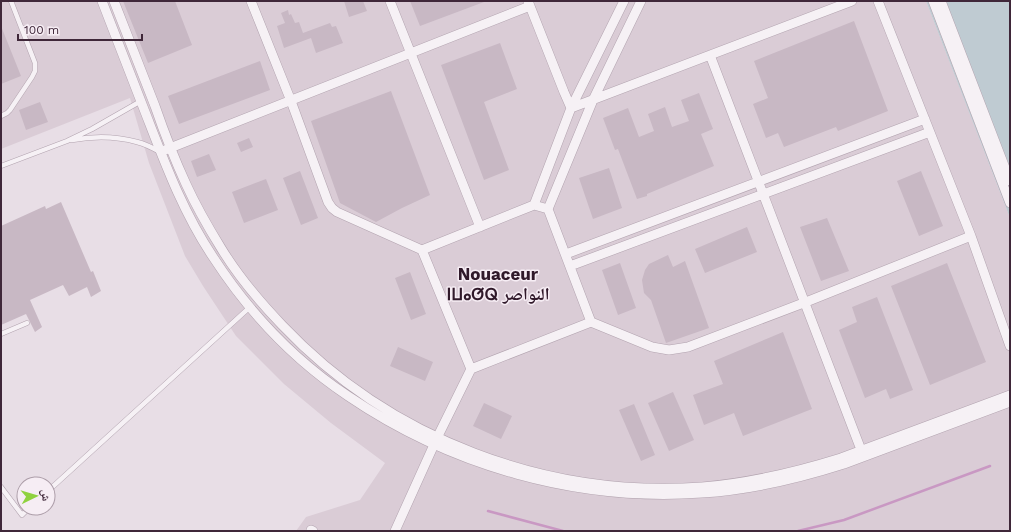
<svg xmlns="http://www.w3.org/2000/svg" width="1011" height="532" font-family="'Work Sans','Noto Naskh Arabic','Noto Sans Tifinagh',sans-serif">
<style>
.built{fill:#daccd6}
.green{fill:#bfcbd2}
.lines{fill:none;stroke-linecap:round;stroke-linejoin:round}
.stream{stroke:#c998c3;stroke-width:2.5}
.building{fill:#c8b8c4}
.lane-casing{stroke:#b2a3af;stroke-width:5.5}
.street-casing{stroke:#b2a3af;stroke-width:10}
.lane{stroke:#f6f1f5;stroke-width:4.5}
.street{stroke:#f6f1f5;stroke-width:9}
.labels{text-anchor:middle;stroke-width:3;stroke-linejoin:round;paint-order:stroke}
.district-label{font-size:17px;font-weight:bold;fill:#30192a;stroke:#f6edf4}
</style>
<rect width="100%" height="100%" fill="#e8dee6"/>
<path class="built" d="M1,1H926L1010,218V531H296L306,517L360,500L385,463L331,423L284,384L236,336L203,286L185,256L149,163L130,98L1,149Z"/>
<path class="green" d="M926,1H1010V218Z"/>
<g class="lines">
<path class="stream" d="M488,511L563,531
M798,531L844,520L990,466"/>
</g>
<path class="building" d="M123,1H175L192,45L148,63Z
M344,1H363L367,11L349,17Z
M410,1H484V2L420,26Z
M288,10L289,15L291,14L295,23L299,22L303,33L330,23L332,27L336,26L343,43L316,53L311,38L284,48L277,26L285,23L281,13Z
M854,21L888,111L838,131L836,127L784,147L778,133L766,138L753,104L768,98L754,61Z
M1,26L21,76L1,84Z
M500,43L517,89L484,102L509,170L484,180L441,65Z
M260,61L270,90L179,124L168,96Z
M391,91L430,195L402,208L376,222L340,203L311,121Z
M699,93L713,129L701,134L714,166L647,194V196L637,199L618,149L615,150L603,118L628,108L639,137L654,131L648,114L665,107L672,127L689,121L681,100Z
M40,102L48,122L26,130L19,110Z
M249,138L253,147L241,152L237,143Z
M209,154L216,170L197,177L191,161Z
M609,168L622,208L593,219L579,178Z
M300,171L318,218L301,225L283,178Z
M921,171L943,226L919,236L897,181Z
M266,179L278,210L244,223L232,192Z
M61,202L91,272L93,271L101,291L91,297L87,287L69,296L63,285L30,300L42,327L35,332L26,314L1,325V226L45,206L46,209Z
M827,218L849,271L821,281L800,227Z
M747,227L757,252L705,273L695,249Z
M668,255L673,267L685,261L709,328L666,343L651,300L644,293L642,280L645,270L649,264Z
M620,263L636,308L618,315L602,270Z
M947,263L986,362L930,385L891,286Z
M410,272L426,314L411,320L395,278Z
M877,297L913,390L890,399L886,389L865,398L839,330L857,322L852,307Z
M783,332L812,409L743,436L734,413L704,425L693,395L723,384L714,361Z
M398,347L433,362L425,381L390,366Z
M673,392L694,440L669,451L648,403Z
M484,403L512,416L501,439L473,426Z
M634,404L655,455L641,461L619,410Z"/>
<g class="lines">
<g class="lane-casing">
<path id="lane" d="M1,116L7,113L10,110L32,77L35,71V63L11,1
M72,140C94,136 115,136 137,142C145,144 153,148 160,152
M1,166L67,141L92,129L141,101
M1,334L27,323
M1,487L22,515L29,508
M48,491L250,307"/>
</g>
<g class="street-casing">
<path id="street" d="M102,1C117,40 132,79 147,117C166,166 184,214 213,257C248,311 294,360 348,396C451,466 577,502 702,493C751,490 797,479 844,464L1010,402
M114,1C128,36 141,71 155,106C164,132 174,158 186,184C196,206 208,227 221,248C238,276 259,301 282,325C390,439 546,498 702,487C750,483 796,472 841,458L1010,395
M251,1L291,101L328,202L332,208L337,212L422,250L471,369
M390,1L480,227
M528,1L564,92L571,108L852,1
M878,1L971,236L1010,346
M933,1L1010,203
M941,1L1010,181
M710,55C761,189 813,322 863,455
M165,150L530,6
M534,205L571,108L624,1
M422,250L534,205L548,209
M566,254L925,119
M570,266L930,132
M591,322L548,209L593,100L641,1
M311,530L313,531
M395,531L437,438L471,369L591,322L652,347L669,350L688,347L806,302L971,236"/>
</g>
<use href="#lane" class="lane"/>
<use href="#street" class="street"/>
</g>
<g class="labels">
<g class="district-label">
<text x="498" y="280">Nouaceur<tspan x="498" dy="20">ⵏⵡⴰⵚⵕ النواصر</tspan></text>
</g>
</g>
<rect width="1011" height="532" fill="none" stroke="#3f2739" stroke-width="4"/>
<g transform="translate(36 496) rotate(85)"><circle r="19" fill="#f6edf4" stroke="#ad9ea9"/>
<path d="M0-3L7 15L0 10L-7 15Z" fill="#8fd23f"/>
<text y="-6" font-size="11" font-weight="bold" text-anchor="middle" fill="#3f2739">ش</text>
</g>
<path d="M18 34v6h124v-6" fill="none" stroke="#3f2739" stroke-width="2"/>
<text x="24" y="34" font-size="12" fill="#3f2739" stroke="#f6edf4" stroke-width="3" paint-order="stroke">100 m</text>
</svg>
